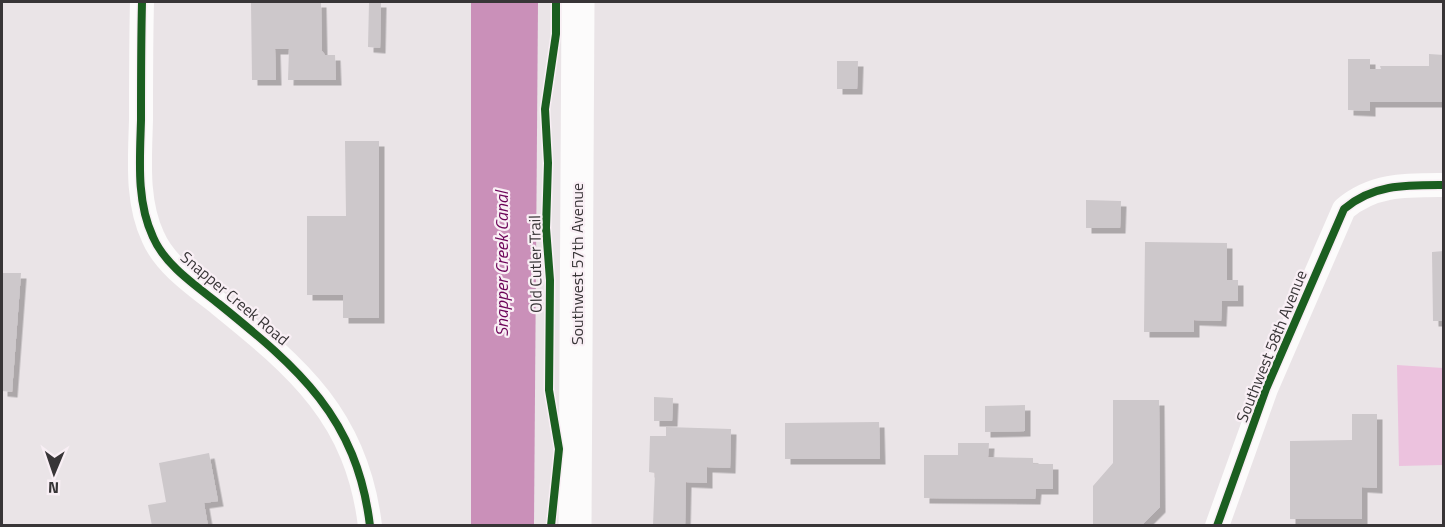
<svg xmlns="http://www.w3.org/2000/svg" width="1445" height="527" font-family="'Titillium Web',sans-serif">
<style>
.green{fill:#ecc2de}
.water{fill:#ca90b9}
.building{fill:#cdc8cb;filter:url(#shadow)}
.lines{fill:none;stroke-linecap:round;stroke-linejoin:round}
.minor{stroke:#fcfbfb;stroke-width:24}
.secondary{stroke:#fcfbfb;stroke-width:33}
.cycleway-casing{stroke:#f9eff5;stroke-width:11}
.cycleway{stroke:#1b5e20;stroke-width:8}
.labels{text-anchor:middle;stroke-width:4.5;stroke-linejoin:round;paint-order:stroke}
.street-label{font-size:16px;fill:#383537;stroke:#f9eff5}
.water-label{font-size:18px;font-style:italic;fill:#6c0358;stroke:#f9eff5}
</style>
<defs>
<filter id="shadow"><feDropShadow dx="5.5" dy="5.5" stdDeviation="0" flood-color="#0004"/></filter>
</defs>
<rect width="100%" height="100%" fill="#eae4e7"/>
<path class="green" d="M1397,365L1443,368V465L1399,466Z"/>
<path class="water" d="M471,2H538L534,525H471Z"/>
<path class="building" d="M251,2H321L322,51L325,55H335L336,80H288L289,49H275L276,80H252Z
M369,2H381L380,48L368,47Z
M1429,54L1444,55V102H1370V111L1348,110V59H1370V69H1381L1380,66H1429Z
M837,61H858L857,89H837Z
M345,141H379V318H343V295H307V216H346Z
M1086,200L1121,201L1120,228H1086Z
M1145,242L1227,243V280H1238V301H1222L1221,321L1194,320V332H1144Z
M1444,251V321H1433L1432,252Z
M2,273H21L12,392L2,391Z
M654,397L673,398L672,421H654Z
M1113,400H1159L1160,507L1141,526H1093V486L1113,463Z
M1025,405V431L985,432V406Z
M1352,414H1377V488L1362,487V519H1290V441L1352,440Z
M879,422L880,459H785V423Z
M666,427L731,429L730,468L707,467V483L686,482L685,526H653L655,473L649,472L650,436H666Z
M958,443H989L988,457L1033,458V464H1053V489H1036L1035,499L924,498V455H958Z
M209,453L218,501L204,503L208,526H152L148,505L166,502L159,463Z"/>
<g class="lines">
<path class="minor" d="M142,2C141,41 141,80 141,120C140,158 136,201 153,237C165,265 195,285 219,304C298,368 357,417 370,526
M1217,526L1266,389L1344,209C1373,184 1406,185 1444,185"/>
<path class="secondary" d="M575,526L578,2"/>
<g class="cycleway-casing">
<path id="cycleway" d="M142,2C141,41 141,80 141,120C140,158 136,201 153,237C165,265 195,285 219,304C298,368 357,417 370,526
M551,526L559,449L549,390L550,280L546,228L548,163L545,109L556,34V2
M1217,526L1266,389L1344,209C1373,184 1406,185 1444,185"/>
</g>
<use href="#cycleway" class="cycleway"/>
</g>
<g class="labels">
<g class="street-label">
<text transform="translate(535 264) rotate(-91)" y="6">Old Cutler Trail</text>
<text transform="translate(577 264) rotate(-90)" y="6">Southwest 57th Avenue</text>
<text transform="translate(235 298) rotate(40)" y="6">Snapper Creek Road</text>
<text transform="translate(1271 346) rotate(-68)" y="6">Southwest 58th Avenue</text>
</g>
<g class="water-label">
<text transform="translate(502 264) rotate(-90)" y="6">Snapper Creek Canal</text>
</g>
</g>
<rect width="1445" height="527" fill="none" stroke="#383537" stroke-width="6"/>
<g transform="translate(54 473) rotate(182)" stroke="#f9eff5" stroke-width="4.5" paint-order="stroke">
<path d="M0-4.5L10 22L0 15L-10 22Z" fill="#383537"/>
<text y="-9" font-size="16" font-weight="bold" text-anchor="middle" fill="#383537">N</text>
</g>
</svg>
